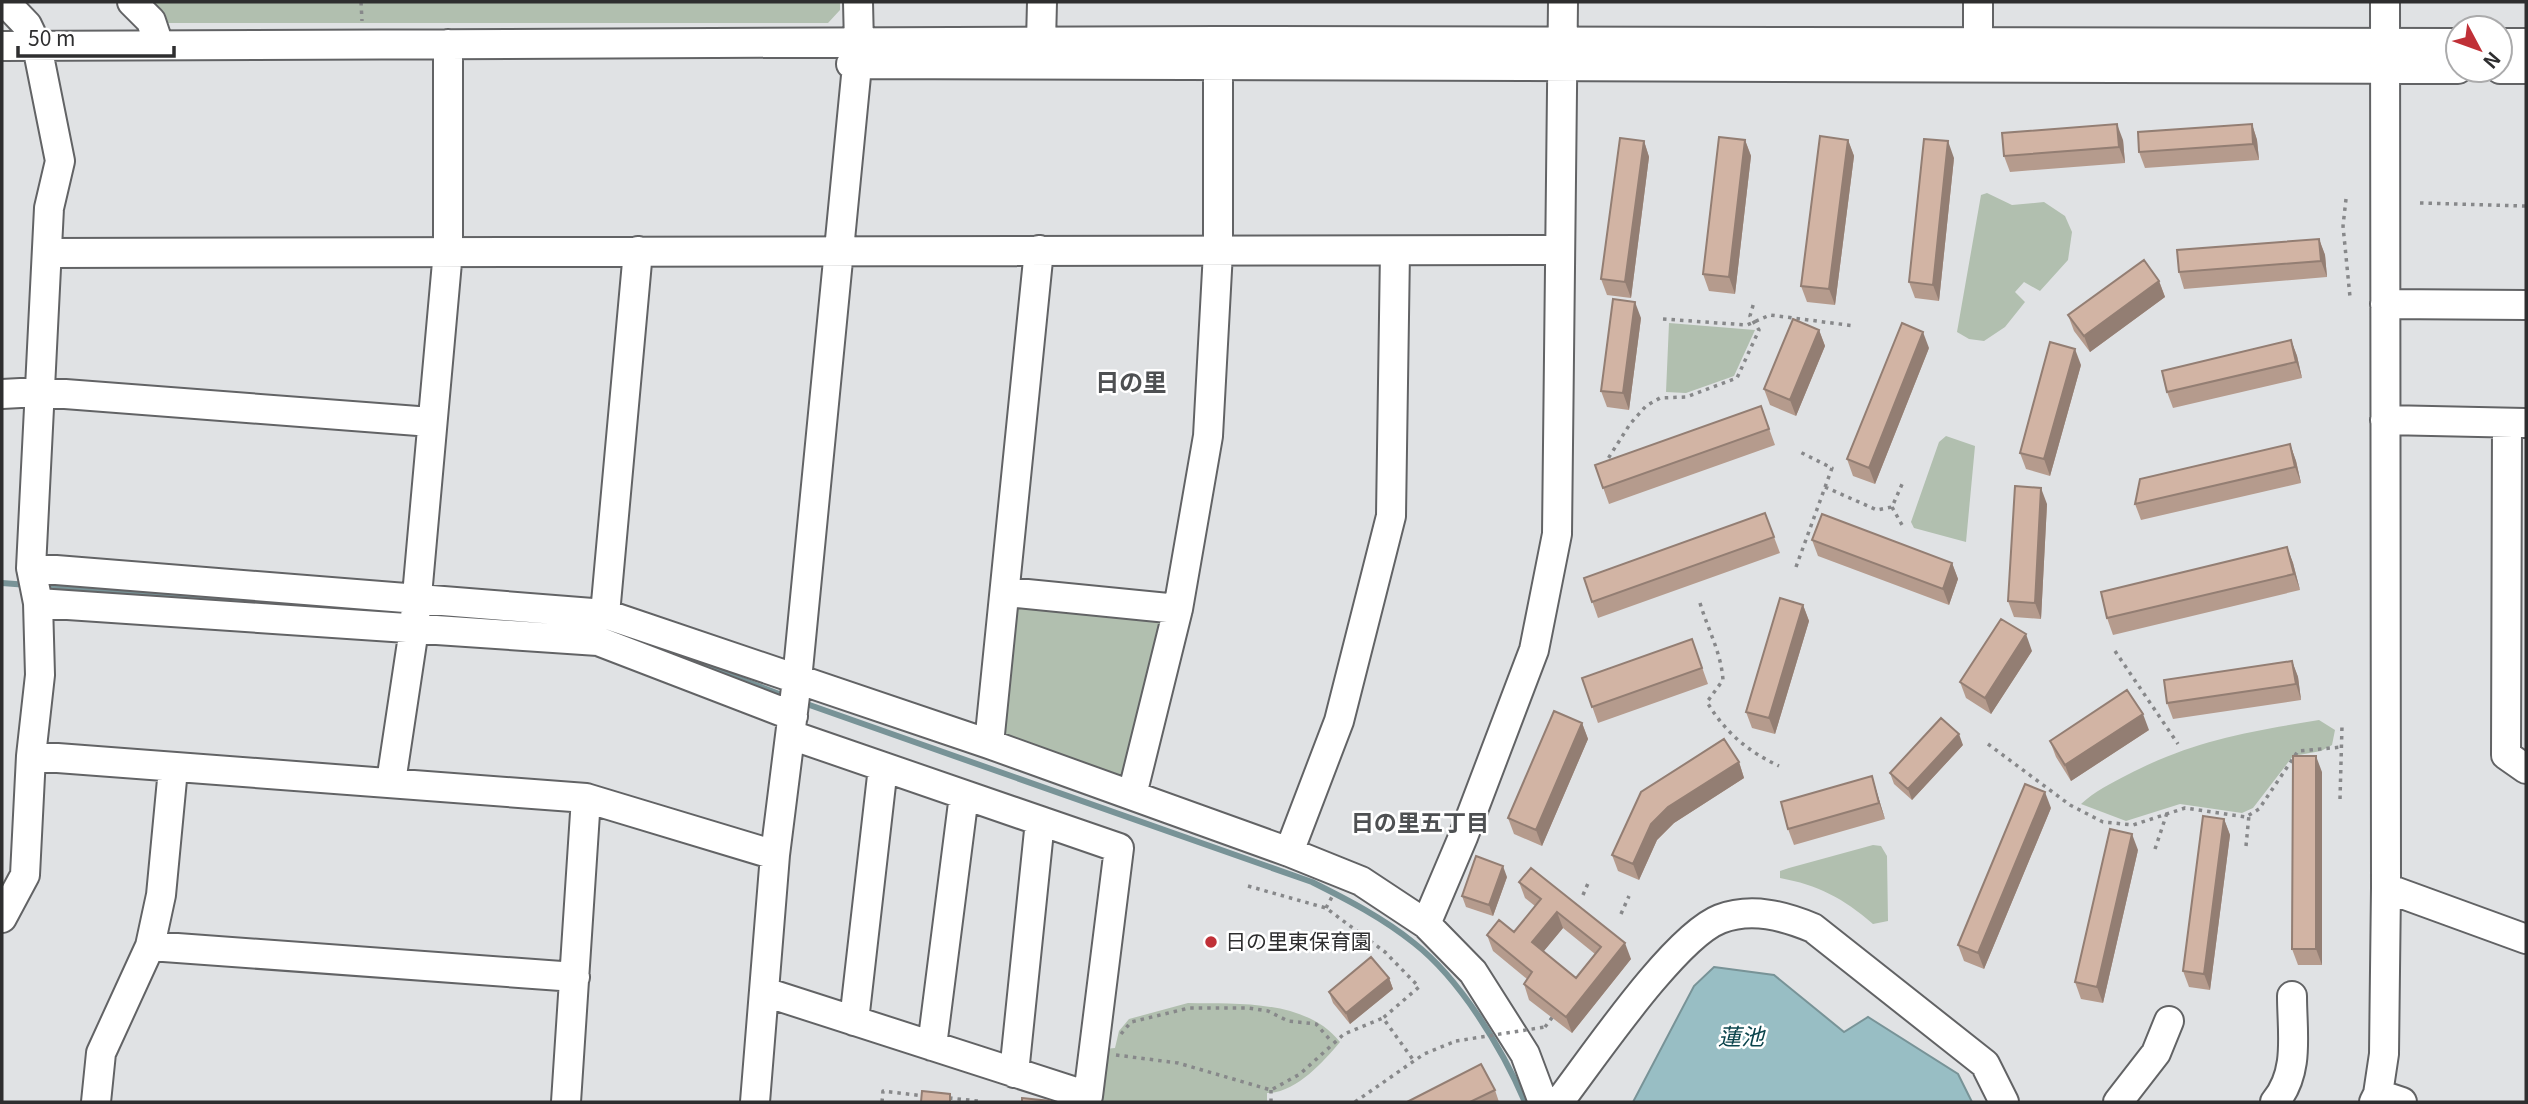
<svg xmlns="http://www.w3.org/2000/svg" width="2528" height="1104" font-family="Georgia,'Noto Sans JP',serif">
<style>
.green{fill:#b1bfaf}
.water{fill:#98bec4;stroke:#789397;stroke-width:2}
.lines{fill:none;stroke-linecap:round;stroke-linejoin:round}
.stream{stroke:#789397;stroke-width:6}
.minor-casing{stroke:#626365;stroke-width:32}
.path{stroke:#87888a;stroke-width:3.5;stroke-dasharray:3.5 5;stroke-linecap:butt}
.minor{stroke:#fff;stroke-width:28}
.path-bridge{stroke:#87888a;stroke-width:3.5;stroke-dasharray:3.5 5;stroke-linecap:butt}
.wall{fill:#b59b8d;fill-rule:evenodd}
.shaded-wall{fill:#937e73}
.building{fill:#d2b4a4;stroke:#937e73;stroke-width:2;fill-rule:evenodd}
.poi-dot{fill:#c03037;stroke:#fff;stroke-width:2.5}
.labels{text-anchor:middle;stroke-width:5;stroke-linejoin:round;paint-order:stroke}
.poi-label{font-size:21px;fill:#2e2e2f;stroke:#fff;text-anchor:start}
.neighbourhood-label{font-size:23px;font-weight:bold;fill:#4e5052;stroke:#fff}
.water-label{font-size:23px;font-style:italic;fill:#0c454d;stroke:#fff}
.quarter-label{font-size:24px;font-weight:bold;fill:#4e5052;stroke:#fff}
</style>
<rect width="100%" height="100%" fill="#e0e2e4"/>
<path class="green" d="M142,2H840V10L828,23H163Z
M1987,193L2012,205L2044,202L2065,216L2072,232L2068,260L2040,291L2024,282L2015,292L2025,302L2005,327L1984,341L1969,339L1957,332L1981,195Z
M1669,323L1755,330L1734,376L1686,393L1666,392Z
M1946,436L1975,446L1966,542L1914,528L1911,522L1939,442Z
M1019,599L1165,621L1130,773L1121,780L1011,740L1003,734L1013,607Z
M2319,720L2335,730L2332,745L2321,751L2293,756L2253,808L2242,813L2180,804L2126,821L2081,804C2095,791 2110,784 2127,775C2192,741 2247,732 2319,720Z
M1873,845L1881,846L1887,856L1888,921L1873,924C1843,898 1818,885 1780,878V871L1789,868Z
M1188,1003C1237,1004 1306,999 1340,1042C1323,1062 1296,1093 1267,1093V1102H1098L1104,1049L1115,1048L1119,1031L1129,1019Z"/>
<path class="water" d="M1714,967L1774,975L1844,1032L1868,1017L1958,1074L1972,1102H1633L1694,986Z"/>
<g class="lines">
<path class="stream" d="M2,583L28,585
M42,586L352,610
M607,629L787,697
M801,702L1312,882C1348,900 1383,918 1414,943C1460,979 1502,1048 1525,1102"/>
<g class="minor-casing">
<path id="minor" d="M132,2L151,21L159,45
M1041,42L1042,2
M2500,43H2526
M1978,44V2
M2,46L1218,41L2458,43
M851,64L2458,69
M2500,69H2526
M47,253L1560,250
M2385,304L2526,305
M2,394L39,392L431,422
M2385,420L2525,423
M2507,424L2506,755L2526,769
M31,568L605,614L989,744L1289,852L1361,881L1426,924L1473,972L1525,1054L1543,1102
M1007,592L1178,609
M38,603L598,641L793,716
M605,614L638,251
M989,744L1039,250
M31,756L586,798L775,855
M391,782L414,629L448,251V44
M1132,795L1178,609L1208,436L1218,252V48
M1289,852L1339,721L1391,516L1395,251
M2386,888L2526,939
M2,918L25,875L31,756L40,675L38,603L31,568L49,208L60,161L37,46L27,25L5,2
M1426,924L1463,837L1534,650L1557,534L1563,2
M150,946L575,977
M765,992L1088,1096L1119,848L791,735
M854,1021L883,767
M932,1046L964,795
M1014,1073L1040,821
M2378,1094L2402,1102
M96,1102L101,1053L150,946L161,895L173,769
M566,1102L586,798
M755,1102L775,855L797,680L859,45L858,2
M1559,1102C1592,1059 1674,937 1720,919C1752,907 1784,916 1813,928L1985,1064L2004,1102
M2118,1102L2156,1053L2169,1021
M2275,1102C2300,1072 2292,1033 2292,996
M2374,1102L2378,1094L2384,1054L2386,888L2385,2"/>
</g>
<path class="path" d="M361,2L362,21
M2346,199L2343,226L2350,297
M2420,203L2526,206
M1663,319L1747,325L1770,315L1855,326
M1604,465L1630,424L1646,406L1660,398L1686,397L1737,378L1759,330L1750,316L1754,302
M1825,487L1877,510L1892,507L1903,482
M1892,507L1902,525
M1796,567L1832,468L1800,452
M1700,603C1708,630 1721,652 1723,680L1707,702C1725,732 1747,751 1779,766
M2115,651L2178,744
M1988,744L2070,805L2103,822L2133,825L2185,808L2246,817L2259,809L2298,751L2342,747
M2340,799L2342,726
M2246,846L2249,815
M2155,849L2167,813
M1248,886L1326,908L1385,952L1419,987L1383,1018L1414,1061
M1583,895L1589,881
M1326,908L1333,895
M1621,914L1629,896
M1545,1027L1554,1015
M1121,1034L1131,1022L1189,1008H1248L1268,1011L1288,1021L1316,1024L1332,1042
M1116,1055L1178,1063L1271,1090L1300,1074L1344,1034L1383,1018
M1271,1090V1102
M949,1098L978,1101
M882,1102L883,1091L924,1096
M1355,1102L1424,1054L1456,1041"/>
<use href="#minor" class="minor"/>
<path class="path-bridge" d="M1456,1041L1545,1027"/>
</g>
<path class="wall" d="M2252,124L2257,140L2259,160L2145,168L2139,152Z
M1745,140L1751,156L1735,294L1709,291L1703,274Z
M1848,140L1854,156L1835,305L1807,302L1801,286Z
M2123,140L2125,163L2010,172L2004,156Z
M1644,141L1649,157L1631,298L1607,295L1601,279Z
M1954,158L1939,301L1915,298L1909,282Z
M2319,239L2325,255L2327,277L2184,289L2179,272Z
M2159,281L2165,297L2090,352L2074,331L2068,315Z
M1641,318L1629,410L1607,407L1601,391Z
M1819,330L1825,346L1796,416L1770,405L1764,389Z
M2291,340L2297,356L2302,378L2173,408L2167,392Z
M1929,348L1875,484L1853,476L1847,459Z
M2081,365L2050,476L2026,469L2020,453Z
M1761,406L1775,445L1609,504L1595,465Z
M2290,444L2296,461L2301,483L2141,520L2135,504Z
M2047,504L2041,619L2014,617L2008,601Z
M1765,513L1780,553L1598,618L1584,578Z
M1812,540L1952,563L1958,579L1949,605L1818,556Z
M2287,547L2293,563L2300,590L2113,635L2107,618Z
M1803,605L1809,621L1775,734L1752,728L1746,712Z
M1692,639L1708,684L1598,723L1582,678Z
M2032,651L1991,714L1966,698L1960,682Z
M2292,661L2298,677L2301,700L2173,719L2167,703Z
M1582,723L1588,739L1542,846L1514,834L1508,818Z
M2149,730L2071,781L2056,757L2050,741Z
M1963,745L1912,800L1894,784L1890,773Z
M1739,762L1744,778L1674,823L1657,840L1639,880L1618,871L1612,855Z
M2322,772V965H2298L2292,949Z
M1872,776L1877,793L1885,819L1794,845L1788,829Z
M2051,808L1984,969L1964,961L1958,945Z
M2224,819L2230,835L2210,990L2189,987L2183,971Z
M2138,850L2103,1003L2081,999L2075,982Z
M1507,877L1493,916L1466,907L1462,896Z
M1519,882L1631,959L1572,1033L1529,1000L1524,984L1527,979L1493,951L1487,935L1514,932L1535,906L1525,898ZM1563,928L1595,954L1576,978L1543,952Z
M1389,978L1393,989L1350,1024L1333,1003L1329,992Z
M1495,1090L1499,1102H1407Z"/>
<path class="shaded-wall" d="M2117,124L2123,140L2125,163L2119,147Z
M2252,124L2257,140L2259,160L2253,144Z
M1745,140L1751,156L1735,294L1729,277Z
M1848,140L1854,156L1835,305L1829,289Z
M1644,141L1649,157L1631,298L1625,282Z
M1948,141L1954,158L1939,301L1933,285Z
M2319,239L2325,255L2327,277L2321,261Z
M2159,281L2165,297L2090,352L2084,336Z
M1635,302L1641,318L1629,410L1623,393Z
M1819,330L1825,346L1796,416L1790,400Z
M1923,332L1929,348L1875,484L1869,468Z
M2291,340L2297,356L2302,378L2296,362Z
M2075,349L2081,365L2050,476L2044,459Z
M2290,444L2296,461L2301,483L2295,467Z
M2041,488L2047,504L2041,619L2035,603Z
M2287,547L2293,563L2300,590L2294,574Z
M1952,563L1958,579L1949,605L1943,589Z
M1803,605L1809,621L1775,734L1769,718Z
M2026,634L2032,651L1991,714L1985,698Z
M2292,661L2298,677L2301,700L2296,684Z
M2143,714L2149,730L2071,781L2065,765Z
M1582,723L1588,739L1542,846L1536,830Z
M1959,734L1963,745L1912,800L1908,789Z
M2316,756L2322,772V965L2316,949Z
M1739,762L1744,778L1674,823L1657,840L1639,880L1633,864L1651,824L1668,807Z
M1872,776L1877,793L1885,819L1879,803Z
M2045,792L2051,808L1984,969L1978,953Z
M2224,819L2230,835L2210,990L2204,974Z
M2132,834L2138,850L2103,1003L2097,987Z
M1503,866L1507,877L1493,916L1489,905Z
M1557,912L1563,928L1538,958L1532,942Z
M1625,943L1631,959L1572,1033L1566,1017Z
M1389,978L1393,989L1350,1024L1346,1013Z"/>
<path class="building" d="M2117,124L2119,147L2004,156L2002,133Z
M2252,124L2253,144L2139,152L2138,132Z
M1820,136L1848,140L1829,289L1801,286Z
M1719,137L1745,140L1729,277L1703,274Z
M1620,138L1644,141L1625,282L1601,279Z
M1924,139L1948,141L1933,285L1909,282Z
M2319,239L2321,261L2179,272L2177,250Z
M2144,260L2159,281L2084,336L2068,315Z
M1613,299L1635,302L1623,393L1601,391Z
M1793,319L1819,330L1790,400L1764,389Z
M1902,323L1923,332L1869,468L1847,459Z
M2291,340L2296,362L2167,392L2162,371Z
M2050,342L2075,349L2044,459L2020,453Z
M1761,406L1769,429L1603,488L1595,465Z
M2290,444L2295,467L2135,504L2140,479Z
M2015,486L2041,488L2035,603L2008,601Z
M1765,513L1774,537L1592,602L1584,578Z
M1822,514L1952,563L1943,589L1812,540Z
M2287,547L2294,574L2107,618L2101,592Z
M1780,598L1803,605L1769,718L1746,712Z
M2001,619L2026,634L1985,698L1960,682Z
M1692,639L1702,668L1592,707L1582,678Z
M2292,661L2296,684L2167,703L2164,680Z
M2127,690L2143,714L2065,765L2050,741Z
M1554,711L1582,723L1536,830L1508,818Z
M1941,718L1959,734L1908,789L1890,773Z
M1724,739L1739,762L1668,807L1651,824L1633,864L1612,855L1641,792Z
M2293,756H2316V949H2292Z
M1872,776L1879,803L1788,829L1781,802Z
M2025,784L2045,792L1978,953L1958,945Z
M2203,816L2224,819L2204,974L2183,971Z
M2110,829L2132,834L2097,987L2075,982Z
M1476,856L1503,866L1489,905L1462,896Z
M1531,868L1625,943L1566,1017L1524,984L1532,972L1487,935L1499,920L1514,932L1541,899L1519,882ZM1557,912L1601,947L1576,978L1532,942Z
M1371,957L1389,978L1346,1013L1329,992Z
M1481,1064L1495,1090L1470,1102H1407Z
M922,1091L950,1094V1102H921Z
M1022,1098L1050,1101V1102H1022Z"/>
<circle class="poi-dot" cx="1211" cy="942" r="7"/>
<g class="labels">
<g class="poi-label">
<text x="1225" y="949">日の里東保育園</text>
</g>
<g class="neighbourhood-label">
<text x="1420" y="831">日の里五丁目</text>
</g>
<g class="water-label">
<text x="1741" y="1045">蓮池</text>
</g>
<g class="quarter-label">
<text x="1131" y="391">日の里</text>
</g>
</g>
<rect width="2528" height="1104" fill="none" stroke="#2e2e2f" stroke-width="7"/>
<g transform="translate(2479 49) rotate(131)"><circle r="33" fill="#ffffff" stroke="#ababac" stroke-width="2"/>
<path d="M0-5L12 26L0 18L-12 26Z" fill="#c03037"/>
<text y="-10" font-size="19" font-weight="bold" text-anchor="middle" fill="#2e2e2f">N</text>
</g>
<path d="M18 46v10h156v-10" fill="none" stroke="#2e2e2f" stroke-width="3.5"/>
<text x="28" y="46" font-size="21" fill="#2e2e2f" stroke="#ffffff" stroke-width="5" paint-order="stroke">50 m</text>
</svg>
